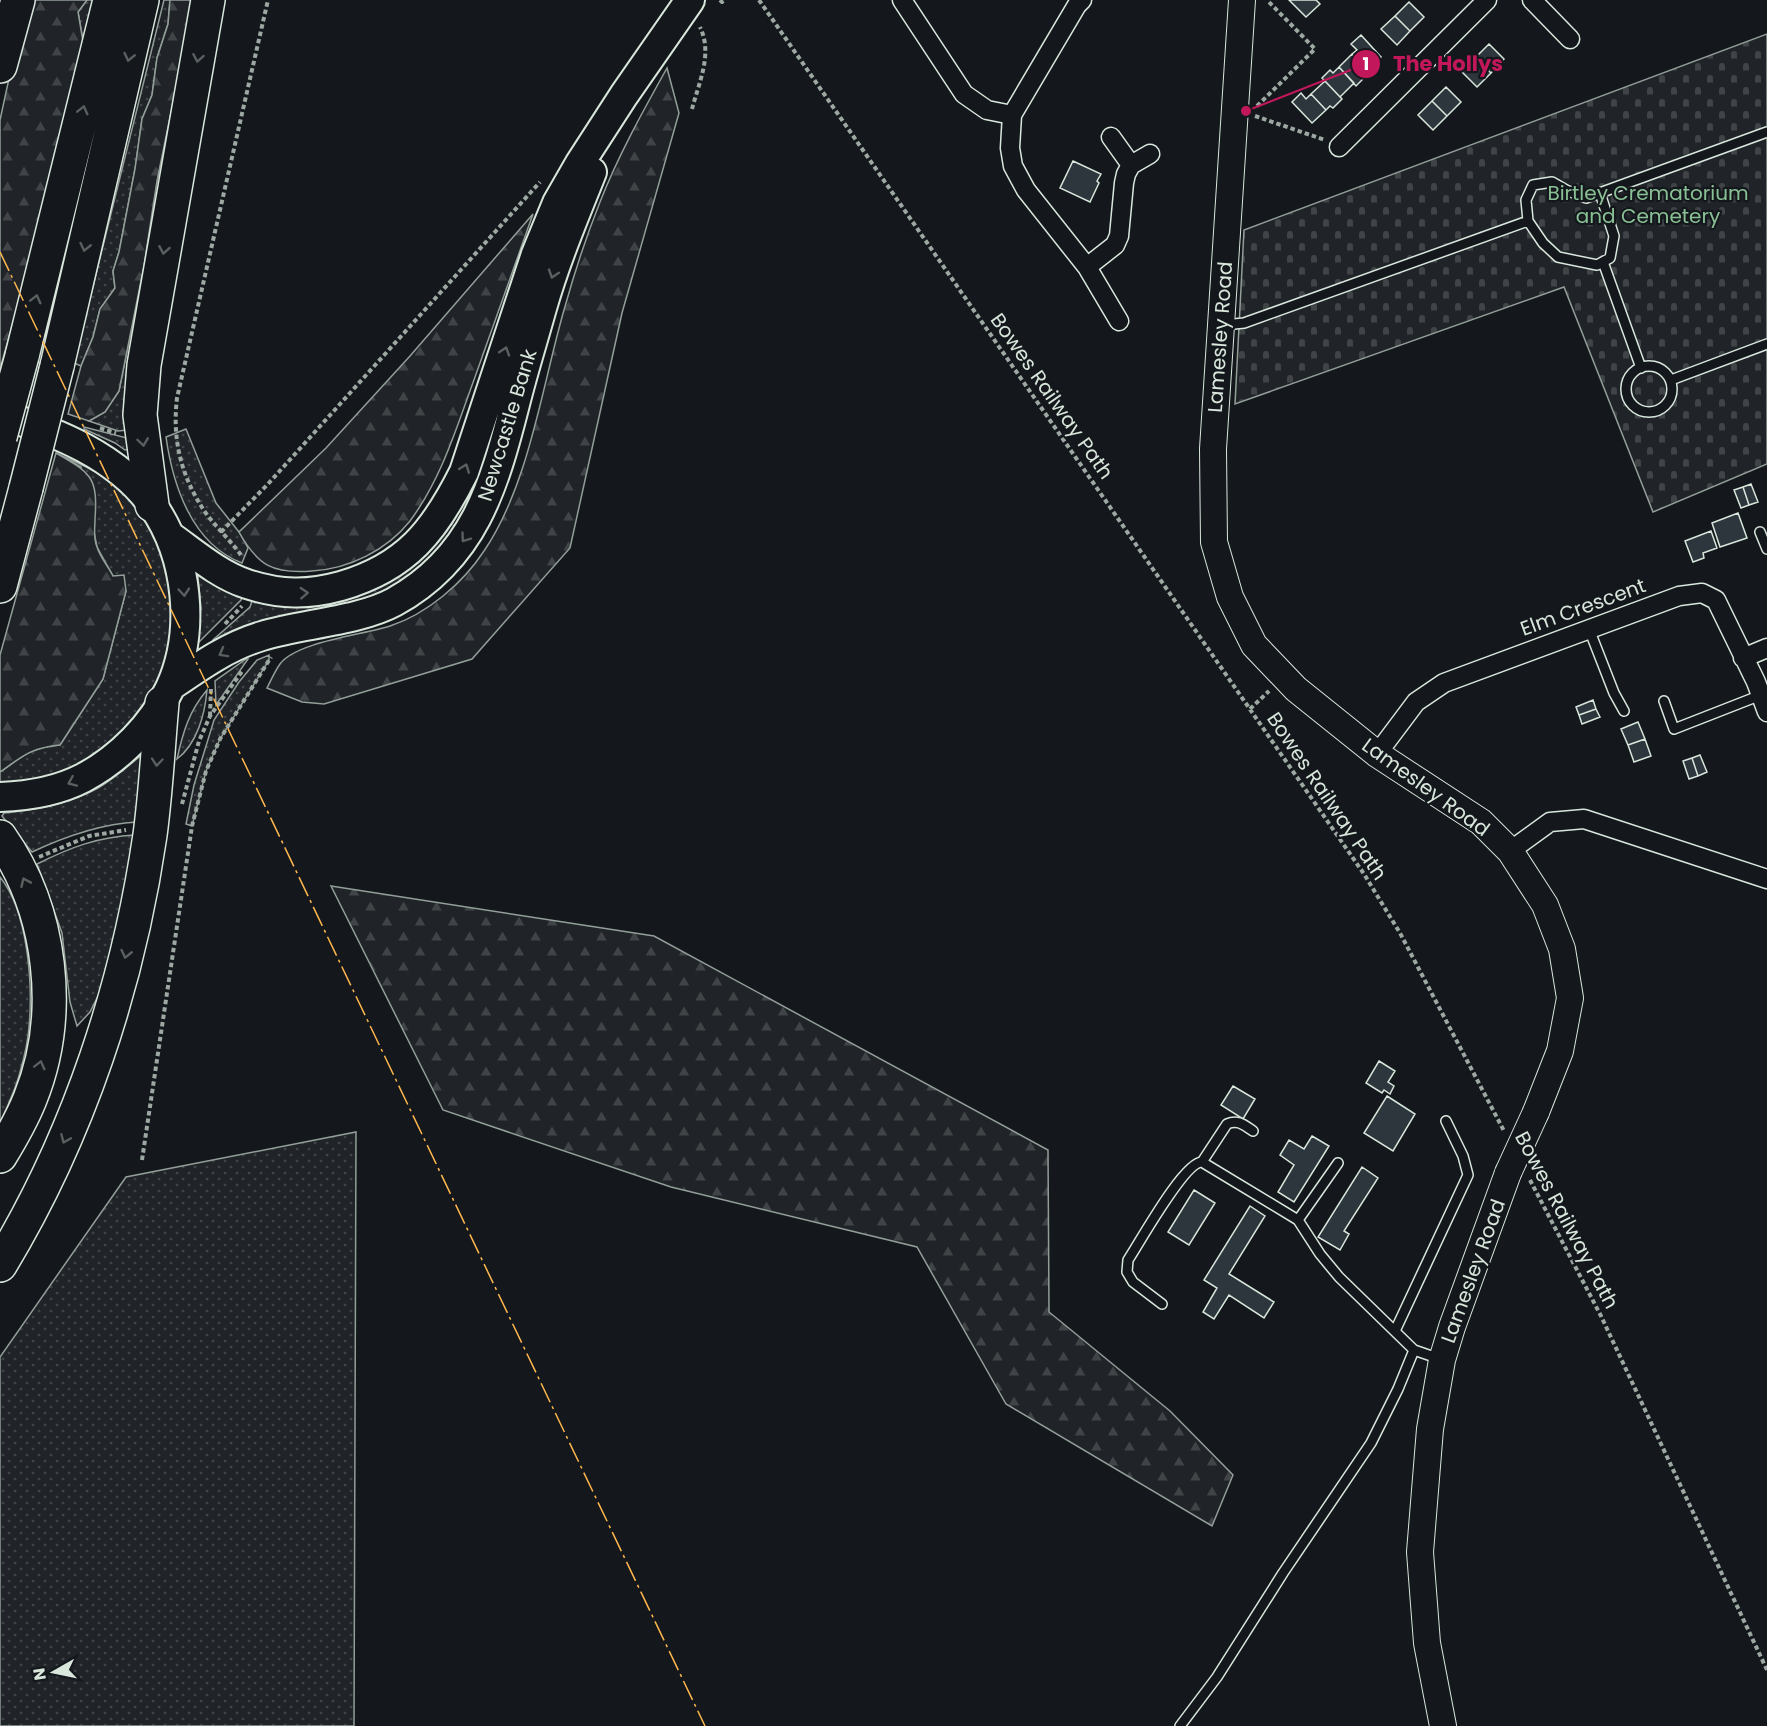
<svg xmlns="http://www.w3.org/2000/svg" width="1767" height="1726" font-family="Poppins,sans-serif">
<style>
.grass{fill:url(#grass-dots);stroke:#939e99;stroke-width:1.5}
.forest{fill:url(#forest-firs);stroke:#939e99;stroke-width:1.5}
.cemetery{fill:url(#cemetery-stones);stroke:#939e99;stroke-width:1.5}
.building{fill:#2c363c;stroke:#d8e6dc;stroke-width:1.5}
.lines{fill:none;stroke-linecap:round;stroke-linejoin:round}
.lane-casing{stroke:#d8e6dc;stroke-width:12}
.street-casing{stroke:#d8e6dc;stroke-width:21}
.secondary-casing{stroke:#d8e6dc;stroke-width:28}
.primary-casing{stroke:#d8e6dc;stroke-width:32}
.highway-casing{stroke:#d8e6dc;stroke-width:36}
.path{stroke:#9da8a2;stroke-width:4;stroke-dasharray:4.5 3;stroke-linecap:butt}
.lane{stroke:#14181c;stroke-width:9}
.street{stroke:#14181c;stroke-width:18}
.secondary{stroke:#14181c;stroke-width:26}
.primary{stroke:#14181c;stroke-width:28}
.highway{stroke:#14181c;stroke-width:33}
.secondary-bridge-casing{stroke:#d8e6dc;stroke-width:28;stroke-linecap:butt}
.highway-bridge-casing{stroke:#d8e6dc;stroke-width:36;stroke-linecap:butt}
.secondary-bridge{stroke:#14181c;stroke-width:26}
.highway-bridge{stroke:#14181c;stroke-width:33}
.power{stroke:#ffb74d;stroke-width:1.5;stroke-dasharray:21 4.5 3 4.5;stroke-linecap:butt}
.oneway{stroke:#59605f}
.labels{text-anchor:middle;stroke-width:4.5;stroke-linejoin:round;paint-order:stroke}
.park-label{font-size:20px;fill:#8ac095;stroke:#14181c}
.street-label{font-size:20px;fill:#d8e6dc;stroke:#14181c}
.leader{fill:none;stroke:#c2185b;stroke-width:2}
.callout-dot{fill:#c2185b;stroke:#14181c;stroke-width:2}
.mark-label{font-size:18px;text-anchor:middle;font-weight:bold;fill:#fff}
.callout-label{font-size:21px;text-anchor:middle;font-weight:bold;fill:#c2185b;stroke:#14181c;stroke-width:4.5;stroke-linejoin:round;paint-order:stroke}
</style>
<defs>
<pattern id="grass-dots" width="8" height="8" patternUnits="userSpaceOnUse" patternTransform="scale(1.5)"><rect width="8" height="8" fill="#202428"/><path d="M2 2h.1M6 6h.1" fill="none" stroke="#404447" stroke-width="1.8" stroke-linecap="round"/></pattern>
<pattern id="forest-firs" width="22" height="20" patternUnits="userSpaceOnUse" patternTransform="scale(1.5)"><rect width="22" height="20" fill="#202428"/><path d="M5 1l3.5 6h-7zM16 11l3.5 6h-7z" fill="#404447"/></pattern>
<pattern id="cemetery-stones" width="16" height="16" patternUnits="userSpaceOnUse" patternTransform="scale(1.5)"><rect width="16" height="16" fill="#202428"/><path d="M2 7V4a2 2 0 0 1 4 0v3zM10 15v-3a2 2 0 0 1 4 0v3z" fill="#404447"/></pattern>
</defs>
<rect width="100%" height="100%" fill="#14181c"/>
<path class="grass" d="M87,0H95L84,47L78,12Z
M164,0H170L168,24L157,58L152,95L142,119L135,169L119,252L113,271L115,288L100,309L93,337L81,366L74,363Z
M194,0L127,430L118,431L89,421L105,412L119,391L144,266L157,181Z
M501,404L480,486L436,559L389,594L212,646L213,640L250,607L253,598C268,601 283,605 298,607C326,609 351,594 376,583C387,577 402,572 413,565C463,531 484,458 501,404Z
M84,427L127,438L129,449L125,450L115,443L84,429Z
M186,429L216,503L239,532L248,548L242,563C192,544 173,486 166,437Z
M56,453C84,466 109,475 129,498C175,550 188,632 154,694C145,711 130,726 116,739C100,753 83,765 62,771C42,778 20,787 0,782V772C23,756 30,748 60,745L103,679L126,591L113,576L97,547L81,467Z
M197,567L243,594L241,600L197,644L201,608Z
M269,655V660L220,739L206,771L192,826L186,824L194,785L214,720L239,682L257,660Z
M246,659H248L216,705L215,681Z
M207,690C205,714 197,744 177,759C183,732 189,711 207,690Z
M143,754L137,822C100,824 66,836 32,852L2,816L4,813C36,810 69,804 98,788C114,779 129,765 143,754Z
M135,835L131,876L104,984L90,1012L77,1026L70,1002L62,933L37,864C71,847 98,837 135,835Z
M0,877C28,911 33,984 29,1027C28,1042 24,1058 20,1072C16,1089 7,1107 0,1123Z
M356,1132L354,1726H0V1357L126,1177Z"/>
<path class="forest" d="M26,0H87L78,12L84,47L43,215L0,369V120Z
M170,0H194L157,181L144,266L119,391L105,412L89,421L68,414L81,366L93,337L100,309L115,288L113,271L119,252L135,169L142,119L152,95L157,58L168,24Z
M667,68L679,113L622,313L570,548L472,659L324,704L302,702L267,688C271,680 275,671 280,664C296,642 362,635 390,626C427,614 463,583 484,551C529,485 542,386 564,310C574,274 586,237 600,202C618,156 643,111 667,68Z
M533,214C514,268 494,323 475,377C457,426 442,478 410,521C387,550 349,569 312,571C273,574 258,566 239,532L326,448L410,356Z
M56,453C91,473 98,477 95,519C95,528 93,538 97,547C100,557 108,566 113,576L124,575L126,591L103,679L60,745C30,748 23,756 0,772V655Z
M331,886L654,936L1048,1150L1049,1312L1170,1411L1233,1475L1212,1526L1006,1404L917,1247L671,1187L443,1110Z"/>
<path class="cemetery" d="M1767,34V464L1653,512L1564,287L1235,404L1244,230Z"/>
<path class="building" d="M1289,0H1316L1320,4L1306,17Z
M1409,2L1424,17L1410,31L1395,16Z
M1395,16L1410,31L1397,45L1381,29Z
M1361,35L1381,57L1368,70L1352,54L1357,50L1351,44Z
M1489,44L1504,59L1491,73L1475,58Z
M1352,54L1368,70L1363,74L1365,77L1356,86L1339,67Z
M1475,58L1491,73L1477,87L1462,72Z
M1339,67L1354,83L1340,97L1322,78L1330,70L1333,73Z
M1325,81L1342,99L1333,108L1330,106L1326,110L1311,94Z
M1446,87L1461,102L1447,116L1432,101Z
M1301,93L1306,99L1311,94L1326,110L1312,123L1292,102Z
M1432,101L1447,116L1433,130L1418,115Z
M1073,161L1101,174L1097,181L1099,183L1090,202L1060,188Z
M1751,484L1758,502L1749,505L1743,487Z
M1743,487L1749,505L1741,508L1734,490Z
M1738,513L1747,538L1720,547L1712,523Z
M1711,531L1717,548L1703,553L1704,558L1693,562L1685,541Z
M1593,700L1596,709L1579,715L1576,707Z
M1596,709L1600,717L1582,724L1579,715Z
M1638,722L1645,739L1628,745L1621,729Z
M1645,739L1651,756L1634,762L1628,745Z
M1700,755L1707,772L1698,776L1692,758Z
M1692,758L1698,776L1689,779L1683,761Z
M1379,1061L1395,1071L1388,1082L1394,1086L1390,1094L1384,1090L1382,1093L1366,1083Z
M1233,1086L1255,1099L1243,1119L1221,1105Z
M1387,1096L1415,1114L1393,1151L1364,1133Z
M1312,1136L1329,1146L1294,1202L1278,1192L1294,1165L1280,1155L1289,1140L1304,1149Z
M1362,1167L1378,1178L1344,1231L1349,1234L1340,1250L1318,1237Z
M1194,1190L1215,1203L1189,1245L1168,1232Z
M1250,1206L1265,1216L1229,1274L1274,1302L1264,1318L1229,1295L1214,1319L1203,1312L1217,1288L1204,1280Z"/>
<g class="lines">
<g class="lane-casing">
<path id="lane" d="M1528,221L1543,243L1558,257L1597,265L1610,258L1614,236L1600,193
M1603,262L1641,368
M1224,325L1244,323L1528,221L1526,200L1533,185L1552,182L1566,190L1586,198L1767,132
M1626 389a23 23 0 1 1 46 0a23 23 0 1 1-46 0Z
M1671,380L1767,344
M1760,532L1767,549
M1589,629L1614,693L1624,711
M1664,701L1674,729L1761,695
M1202,1162L1227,1124C1238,1119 1244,1125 1253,1131
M1298,1220L1338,1163
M1162,1304L1133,1282L1127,1272L1128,1260C1140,1242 1184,1162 1202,1162L1298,1220L1320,1254L1339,1277L1414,1350L1440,1359
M1395,1331L1468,1175L1463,1156L1446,1121
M1180,1726L1217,1677L1283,1573L1371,1443L1398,1389L1414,1350"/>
</g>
<g class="street-casing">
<path id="street" d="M902,0L964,94L987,110L1012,115
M1082,0L1077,5L1012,115L1010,148L1013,166L1026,190L1087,267L1119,321
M1532,0L1570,39
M1111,137L1131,165
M1339,147L1487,0
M1087,267L1115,245L1119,236L1124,183L1126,174L1131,165L1150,154
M1743,658L1767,648
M1377,754L1416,702L1444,683L1679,596L1702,593L1716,600L1756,682L1767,712
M1510,851L1550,822L1584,819L1767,879"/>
</g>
<g class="secondary-casing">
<path id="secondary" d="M1242,0L1213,449L1214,542L1230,597L1254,645L1296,689L1377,754L1481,822L1510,851L1545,905L1562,949L1570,998L1560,1051L1536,1112
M1443,1726L1427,1643L1420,1552L1430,1429L1442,1360L1452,1327L1508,1173"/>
</g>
<g class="primary-casing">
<path id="primary" d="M0,414C56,432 118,456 153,506C188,557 196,631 170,688C153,725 119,759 83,778C58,791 28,796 0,797
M170,536C194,553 219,575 247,584C281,595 308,595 341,586C407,567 435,530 464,472L536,254L557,203L580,163L624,95L690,0
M171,686C200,666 228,646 262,636C301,624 359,621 394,602C474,558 494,486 515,404C523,372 533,340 542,308C555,262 574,217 592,172"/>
</g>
<g class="highway-casing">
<path id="highway" d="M0,66L18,0
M22,356L110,0
M57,366L142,0
M152,505L140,415L144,365L208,0
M0,586L26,488
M0,837C52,911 64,1015 30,1099C22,1119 11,1138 0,1156
M0,1265C79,1135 128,985 150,835C156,791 158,747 162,703"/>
</g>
<path class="path" d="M720,0L722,2L724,0
M759,0L1364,874L1400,933L1504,1131
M1257,106L1315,49L1267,0
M692,109C699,82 713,54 700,27
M1255,116L1325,140
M100,428L116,433
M221,532L268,484L540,182
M241,555C230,540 216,527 205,512C181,476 172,440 177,398L268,0
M225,624L242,606
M1250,709L1269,691
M210,716L211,688
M182,804L199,741L210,716L243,670
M39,857L89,836L126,830
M142,1160L192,826L206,771L220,739L271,657
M1530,1180L1601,1316L1767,1670"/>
<use href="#lane" class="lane"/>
<use href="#street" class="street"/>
<use href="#secondary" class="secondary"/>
<use href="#primary" class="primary"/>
<use href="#highway" class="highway"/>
<g class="secondary-bridge-casing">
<path id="secondary-bridge" d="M1508,1173L1536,1112"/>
</g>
<g class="highway-bridge-casing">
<path id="highway-bridge" d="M0,437L22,356
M26,488L57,366"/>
</g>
<use href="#secondary-bridge" class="secondary-bridge"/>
<use href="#highway-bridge" class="highway-bridge"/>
<path class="power" d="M0,252L705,1726"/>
</g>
<defs><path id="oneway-chevron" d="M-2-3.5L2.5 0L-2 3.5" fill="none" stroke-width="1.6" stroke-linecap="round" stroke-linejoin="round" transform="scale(1.5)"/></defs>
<g class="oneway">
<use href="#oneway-chevron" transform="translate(129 57) rotate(103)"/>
<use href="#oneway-chevron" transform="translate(198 58) rotate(100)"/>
<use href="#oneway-chevron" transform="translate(83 110) rotate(-76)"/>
<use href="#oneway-chevron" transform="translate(85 247) rotate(103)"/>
<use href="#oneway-chevron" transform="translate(164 250) rotate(100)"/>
<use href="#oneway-chevron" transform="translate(553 274) rotate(108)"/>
<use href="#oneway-chevron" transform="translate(36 299) rotate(-76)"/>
<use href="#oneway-chevron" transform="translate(505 351) rotate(-72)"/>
<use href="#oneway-chevron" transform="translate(143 442) rotate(82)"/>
<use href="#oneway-chevron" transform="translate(465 468) rotate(-69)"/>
<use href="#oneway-chevron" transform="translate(465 538) rotate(126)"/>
<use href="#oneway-chevron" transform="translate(184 592) rotate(85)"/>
<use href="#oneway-chevron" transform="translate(304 593) rotate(-3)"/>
<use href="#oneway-chevron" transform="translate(223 653) rotate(151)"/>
<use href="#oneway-chevron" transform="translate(157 762) rotate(95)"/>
<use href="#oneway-chevron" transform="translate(72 782) rotate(157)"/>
<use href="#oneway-chevron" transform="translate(25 882) rotate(-114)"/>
<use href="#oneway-chevron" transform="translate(126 954) rotate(103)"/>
<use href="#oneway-chevron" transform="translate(40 1065) rotate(-76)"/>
<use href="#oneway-chevron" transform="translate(65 1139) rotate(113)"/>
</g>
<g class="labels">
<g class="park-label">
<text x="1648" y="200">Birtley Crematorium<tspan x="1648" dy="23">and Cemetery</tspan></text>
</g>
<g class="street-label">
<text transform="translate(1220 337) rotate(-86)" y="7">Lamesley Road</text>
<text transform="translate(1052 396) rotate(55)" y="7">Bowes Railway Path</text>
<text transform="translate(507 425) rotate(-73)" y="7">Newcastle Bank</text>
<text transform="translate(1583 607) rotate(-20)" y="7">Elm Crescent</text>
<text transform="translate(1426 787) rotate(36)" y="7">Lamesley Road</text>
<text transform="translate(1327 796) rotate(56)" y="7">Bowes Railway Path</text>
<text transform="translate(1567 1220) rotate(62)" y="7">Bowes Railway Path</text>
<text transform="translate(1473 1271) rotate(-70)" y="7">Lamesley Road</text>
</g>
</g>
<path class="leader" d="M1246 111L1366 64"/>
<g class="callout-dot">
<circle cx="1246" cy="111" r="6"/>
<circle cx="1366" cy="64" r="15"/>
</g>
<g class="mark-label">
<text x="1366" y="70">1</text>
</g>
<g class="callout-label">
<text x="1448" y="71">The Hollys</text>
</g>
<g transform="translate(54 1672) rotate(261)" stroke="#14181c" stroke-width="4.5" paint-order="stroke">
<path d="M0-4.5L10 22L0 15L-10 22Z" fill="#d8e6dc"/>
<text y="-9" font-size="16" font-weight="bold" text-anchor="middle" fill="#d8e6dc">N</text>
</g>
</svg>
